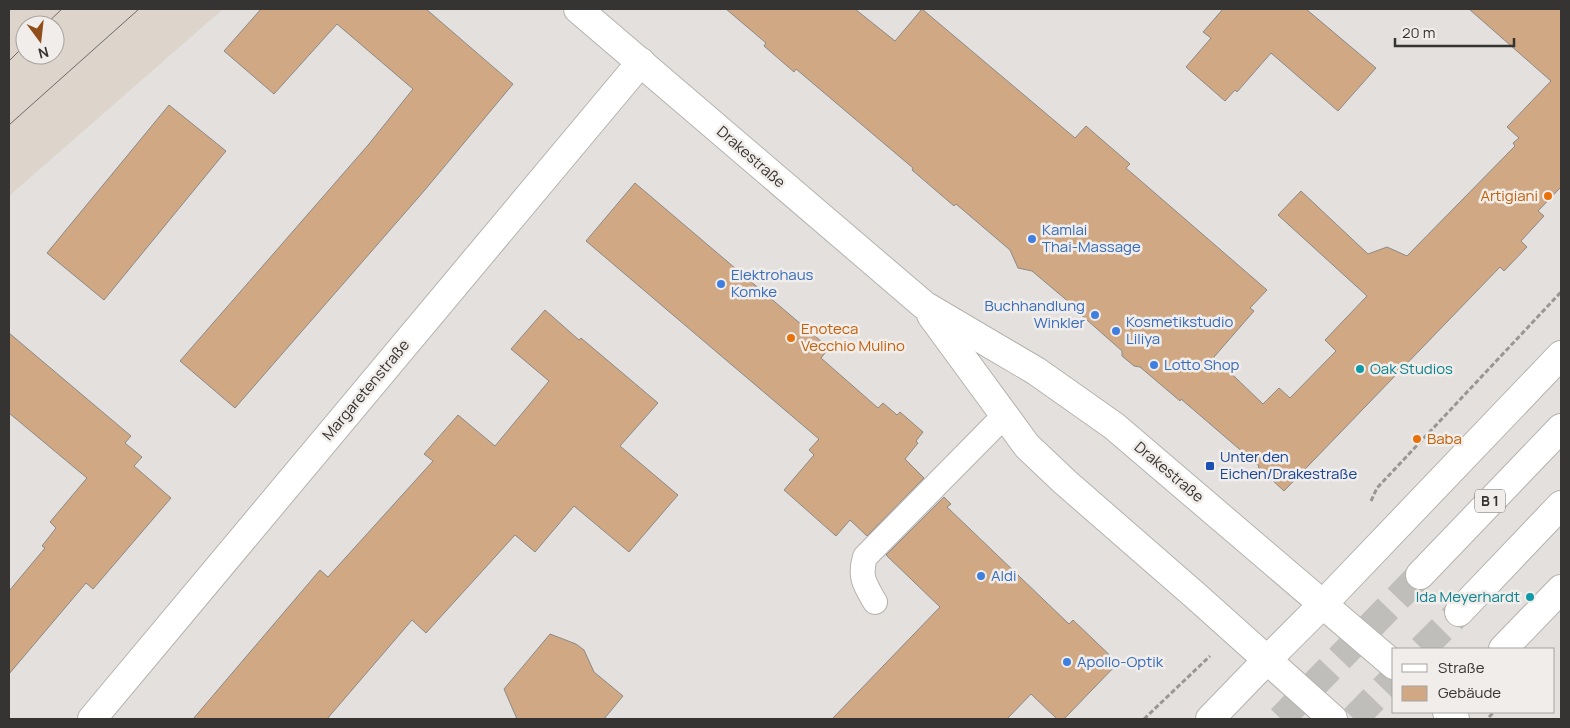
<svg xmlns="http://www.w3.org/2000/svg" width="1570" height="728" font-family="Manrope,sans-serif">
<style>
.built{fill:#ddd4cb;fill-rule:evenodd}
.building{fill:#d0a884;stroke:#8c8986}
.lines{fill:none;stroke-linecap:round;stroke-linejoin:round}
.primary-tunnel{stroke:#c0bebb;stroke-width:28;stroke-dasharray:28 14;stroke-linecap:butt}
.service-casing{stroke:#b5b2af;stroke-width:26}
.minor-casing{stroke:#b5b2af;stroke-width:30}
.secondary-casing{stroke:#b5b2af;stroke-width:30}
.primary-casing{stroke:#b5b2af;stroke-width:30}
.path{stroke:#999794;stroke-width:3;stroke-dasharray:5 2.5;stroke-linecap:butt}
.service{stroke:#fff;stroke-width:24}
.minor{stroke:#fff;stroke-width:28}
.secondary{stroke:#fff;stroke-width:28}
.primary{stroke:#fff;stroke-width:28}
.tram{stroke:#6c6968;stroke-width:1}
.food-dot{fill:#e8710a;stroke:#f1edea;stroke-width:2}
.shop-dot{fill:#3f7fe0;stroke:#f1edea;stroke-width:2}
.culture-dot{fill:#0f9aa8;stroke:#f1edea;stroke-width:2}
.transit-dot{fill:#1a4fb4;stroke:#f1edea;stroke-width:2}
.labels{text-anchor:middle;stroke-width:5;stroke-linejoin:round;paint-order:stroke}
.shield{fill:#f1edea;stroke:#6e6c6a;stroke-width:1}
.shield-label{font-size:14px;font-weight:bold;fill:#363433}
.street-label{font-size:15px;fill:#363433;stroke:#f1edea}
.food-label{font-size:15px;fill:#c56008;stroke:#f1edea;text-anchor:start}
.shop-label{font-size:15px;fill:#366cbe;stroke:#f1edea;text-anchor:start}
.culture-label{font-size:15px;fill:#0d838f;stroke:#f1edea;text-anchor:start}
.transit-label{font-size:15px;fill:#164399;stroke:#f1edea;text-anchor:start}
</style>
<rect width="100%" height="100%" fill="#e3e0dd"/>
<path class="built" d="M9,9H223L9,196ZM25,25H55V55H25Z"/>
<path class="building" d="M261,9H426L513,84L424,191L235,408L180,361L369,144L413,89L337,24L274,94L224,51Z
M726,9H855L895,41L922,9L1075,138L1086,126L1130,164L1126,168L1267,290L1250,308L1254,311L1214,357L1263,404L1279,388L1290,398L1336,351L1325,340L1367,296L1278,215L1301,191L1368,254L1387,247L1407,256L1515,146L1513,143L1519,138L1507,127L1551,81L1469,9H1561V187L1538,211L1544,216L1521,241L1527,247L1504,271L1500,267L1284,491L1258,467L1259,466L1181,399L1180,401L1140,367L1134,366L1122,356V351L1069,304L1070,303L1032,271L1018,268L1010,250L956,204L954,206L912,170L913,168L796,69L794,72L764,46L766,43Z
M1223,9H1306L1376,68L1338,111L1271,53L1237,92L1235,90L1225,101L1186,67L1211,38L1203,32Z
M169,105L226,151L104,300L47,253Z
M635,183L829,348L821,358L878,408L883,403L897,415L900,412L923,432L916,441L918,443L905,459L924,478L867,536L850,520L836,536L784,490L814,455L809,450L819,439L586,241Z
M545,310L579,340L581,338L658,403L620,446L678,495L629,552L574,506L535,552L515,535L426,633L412,620L327,719H193L320,570L328,577L433,461L424,454L458,415L495,446L549,381L511,349Z
M9,333L131,436L125,443L142,457L134,466L171,498L93,589L86,583L9,674V591L45,548L42,546L56,528L50,522L87,478L9,413Z
M944,497L951,504L947,507L1069,624L1073,620L1118,663L1064,719H1057L1031,694L1007,719H832L940,607L886,555Z
M550,634L576,644L584,650L594,672L623,696L604,719H517L504,689Z"/>
<g class="lines">
<path class="primary-tunnel" d="M1422,649L1459,612
M1281,719L1420,575
M1354,719L1394,678"/>
<g class="service-casing">
<path id="service" d="M875,602C865,585 859,577 865,557L1005,415"/>
</g>
<g class="minor-casing">
<path id="minor" d="M92,719L641,62"/>
</g>
<g class="secondary-casing">
<path id="secondary" d="M578,9L924,305L1036,371L1114,426L1394,665
M931,315L1027,446L1065,482L1197,597L1333,719
M1267,660L1323,604
M1447,712L1455,719"/>
</g>
<g class="primary-casing">
<path id="primary" d="M1420,575L1561,428
M1323,604L1561,355
M1459,612L1561,505
M1503,649L1561,589
M1210,719L1267,660"/>
</g>
<path class="path" d="M1371,501L1377,488L1561,292
M1489,717L1494,712
M1144,719L1210,656"/>
<use href="#service" class="service"/>
<use href="#minor" class="minor"/>
<use href="#secondary" class="secondary"/>
<use href="#primary" class="primary"/>
<path class="tram" d="M45,25L62,9
M9,61L25,45
M9,125L139,9"/>
</g>
<g class="food-dot">
<circle cx="1548" cy="196" r="5"/>
<circle cx="791" cy="338" r="5"/>
<circle cx="1417" cy="439" r="5"/>
</g>
<g class="shop-dot">
<circle cx="1032" cy="239" r="5"/>
<circle cx="721" cy="284" r="5"/>
<circle cx="1095" cy="315" r="5"/>
<circle cx="1116" cy="331" r="5"/>
<circle cx="1154" cy="365" r="5"/>
<circle cx="981" cy="576" r="5"/>
<circle cx="1067" cy="662" r="5"/>
</g>
<g class="culture-dot">
<circle cx="1360" cy="369" r="5"/>
<circle cx="1530" cy="597" r="5"/>
</g>
<rect class="transit-dot" x="1205" y="461" width="10" height="10" rx="2.5"/>
<g class="labels">
<rect class="shield" x="1475" y="489.5" width="30" height="23" rx="4"/>
<g class="shield-label">
<text x="1490" y="506">B 1</text>
</g>
<g class="street-label">
<text transform="translate(751 157) rotate(41)" y="5">Drakestraße</text>
<text transform="translate(366 390) rotate(-50)" y="5">Margaretenstraße</text>
<text transform="translate(1169 472) rotate(40)" y="5">Drakestraße</text>
</g>
<g class="food-label">
<text x="1538" y="201" text-anchor="end">Artigiani</text>
<text x="801" y="334">Enoteca<tspan x="801" dy="17">Vecchio Mulino</tspan></text>
<text x="1427" y="444">Baba</text>
</g>
<g class="shop-label">
<text x="1042" y="235">Kamlai<tspan x="1042" dy="17">Thai-Massage</tspan></text>
<text x="731" y="280">Elektrohaus<tspan x="731" dy="17">Komke</tspan></text>
<text x="1085" y="311" text-anchor="end">Buchhandlung<tspan x="1085" dy="17">Winkler</tspan></text>
<text x="1126" y="327">Kosmetikstudio<tspan x="1126" dy="17">Liliya</tspan></text>
<text x="1164" y="370">Lotto Shop</text>
<text x="991" y="581">Aldi</text>
<text x="1077" y="667">Apollo-Optik</text>
</g>
<g class="culture-label">
<text x="1370" y="374">Oak Studios</text>
<text x="1520" y="602" text-anchor="end">Ida Meyerhardt</text>
</g>
<g class="transit-label">
<text x="1220" y="462">Unter den<tspan x="1220" dy="17">Eichen/Drakestraße</tspan></text>
</g>
</g>
<rect width="1570" height="728" fill="none" stroke="#363433" stroke-width="20"/>
<rect x="1392" y="648" width="162" height="65" fill="#f1edea" stroke="#a6a3a1"/>
<rect x="1402" y="664" width="25" height="8" fill="#ffffff" stroke="#a6a3a1"/>
<text x="1438" y="673" font-size="15" fill="#363433">Straße</text>
<rect x="1402" y="686" width="25" height="15" fill="#d0a884" stroke="#a6a3a1"/>
<text x="1438" y="698" font-size="15" fill="#363433">Gebäude</text>
<g transform="translate(40 40) rotate(165)"><circle r="24" fill="#f1edea" stroke="#a6a3a1"/>
<path d="M0-4L9 19L0 12L-9 19Z" fill="#8f4e1a"/>
<text y="-8" font-size="14" font-weight="bold" text-anchor="middle" fill="#363433">N</text>
</g>
<path d="M1395 38v8h119v-8" fill="none" stroke="#363433" stroke-width="2.5"/>
<text x="1402" y="38" font-size="15" fill="#363433" stroke="#f1edea" stroke-width="4" paint-order="stroke">20 m</text>
</svg>
